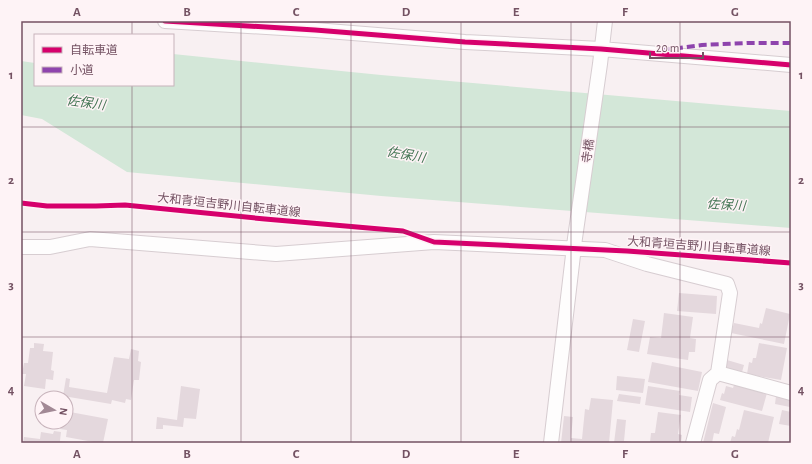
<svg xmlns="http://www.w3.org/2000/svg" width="812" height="464" font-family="'Alegreya Sans','Noto Sans JP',sans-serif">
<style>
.water{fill:#d3e7d8}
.building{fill:#e4d8dd}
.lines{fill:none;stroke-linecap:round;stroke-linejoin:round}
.minor-casing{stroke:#d7cdd1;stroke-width:16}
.minor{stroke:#fefdfd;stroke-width:14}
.quiet{stroke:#8e44ad;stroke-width:4;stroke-dasharray:8 4;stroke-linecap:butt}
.cycleway-casing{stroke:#fef3f6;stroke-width:8}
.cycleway{stroke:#d6006c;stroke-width:5}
.grid{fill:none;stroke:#745263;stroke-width:1;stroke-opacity:0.55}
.labels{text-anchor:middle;stroke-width:3;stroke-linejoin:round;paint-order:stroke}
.street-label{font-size:12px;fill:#745263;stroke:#fef3f6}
.water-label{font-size:13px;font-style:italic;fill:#467756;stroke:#fef3f6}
.neatline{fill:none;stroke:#745263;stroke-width:1.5}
.grid-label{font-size:13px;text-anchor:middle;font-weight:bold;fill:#745263}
</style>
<rect width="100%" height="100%" fill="#f8f0f2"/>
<path class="water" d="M173,54L381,75L791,111V228L381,196L127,172L42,119L21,115V61L35,63V85H173Z"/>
<path class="building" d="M679,293L717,296L716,314L677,311Z
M766,308L790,314L784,344L731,333L734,323L759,328L760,323L762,324Z
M664,313L693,317L690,338L696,339L695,352H689L688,360L647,354L650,337L661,338Z
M633,319L645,321L639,352L627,350Z
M34,343L44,344L43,351L53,352L51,370L54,371L53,380L46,379L45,389L24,386L26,374H22L24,363H28L30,348H34Z
M759,343L787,348L781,380L747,374L749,362L752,363L753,358H756Z
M131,349L139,351L138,361L141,362L139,380H134L131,400L126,399L125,403L112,400L111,404L63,396L66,378L70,379L69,387L107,393L114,357L129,359Z
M727,360L744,365L742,372L725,368Z
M652,362L702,372L698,391L648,382Z
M617,376L645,379L643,393L616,390Z
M734,385L767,393L762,411L720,400L722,393L724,394L726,386L733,388Z
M181,386L200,389L196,419L184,418L183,427L163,425V429H156L157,417L177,420Z
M648,386L680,391L679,395L692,397L690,412L645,405Z
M619,394L641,397L640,404L617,401Z
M776,396L791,399L790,407L775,404Z
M591,398L613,400L609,443H561L564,416L573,417L571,438L582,439L585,409L589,410Z
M713,403L726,407L719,434L714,433L712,443H703Z
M744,410L774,417L768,443H730L732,436L735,437L737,429L739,430Z
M782,410L791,412V426L779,424Z
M70,412L108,419L103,443H99L66,437L67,430L60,429L62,422H66V416L69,417Z
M658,412L681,415L678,434L682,435L681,443H655L650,442L651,433H655Z
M617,419L626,420L624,441L632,442V443H614Z
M54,431L61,432L60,441L69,442V443H23L24,437L40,439L41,432L53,434Z"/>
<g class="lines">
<g class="minor-casing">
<path id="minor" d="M165,21L315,30L465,42L601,49L791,65
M21,247H50L90,239L276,254L434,242L605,250L647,264L727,284L730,293L718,373
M551,443L575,238L600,64L605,21
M693,443L710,380L718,373L791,393"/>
</g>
<use href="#minor" class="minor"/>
<path class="quiet" d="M663,50L702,45L748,43H791"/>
<g class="cycleway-casing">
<path id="cycleway" d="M165,21L315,30L465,42L601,49L791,65
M21,203L47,206H96L125,205L265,219L403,231L434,242L627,251L791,263"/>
</g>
<use href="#cycleway" class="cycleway"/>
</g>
<path class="grid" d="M132,21V35M241,21V443M351,21V443M461,21V443M571,21V443M680,21V443M132,85V443M21,127H791M21,232H791M21,337H791"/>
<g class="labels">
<g class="street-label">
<text transform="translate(588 151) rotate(-82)" y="4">寺橋</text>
<text transform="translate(229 205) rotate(6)" y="4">大和青垣吉野川自転車道線</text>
<text transform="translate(699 246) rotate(4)" y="4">大和青垣吉野川自転車道線</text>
</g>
<g class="water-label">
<text transform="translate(86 102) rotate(8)" y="5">佐保川</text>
<text transform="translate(406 154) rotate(10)" y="5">佐保川</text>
<text transform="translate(726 204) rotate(4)" y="5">佐保川</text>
</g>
</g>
<rect width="812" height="464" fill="none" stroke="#fef3f6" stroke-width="44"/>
<rect x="34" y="34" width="140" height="52" fill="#fef3f6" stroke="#c7b3bb"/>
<rect x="42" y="47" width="20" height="6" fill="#d6006c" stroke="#c7b3bb"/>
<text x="70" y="54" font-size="12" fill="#745263">自転車道</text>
<rect x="42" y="67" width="20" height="6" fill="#8e44ad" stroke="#c7b3bb"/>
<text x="70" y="74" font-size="12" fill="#745263">小道</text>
<g transform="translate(54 410) rotate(99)"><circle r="19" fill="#fef3f6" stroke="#c7b3bb"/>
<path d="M0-3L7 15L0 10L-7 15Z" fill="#a28995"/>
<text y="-6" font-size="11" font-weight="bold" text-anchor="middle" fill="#745263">N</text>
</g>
<path d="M650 52v6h53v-6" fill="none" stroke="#745263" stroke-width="2"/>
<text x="656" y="52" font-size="12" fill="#745263" stroke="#fef3f6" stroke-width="3" paint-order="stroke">20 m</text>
<rect x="22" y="22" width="768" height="420" class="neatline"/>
<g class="grid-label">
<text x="77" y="16">A</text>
<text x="187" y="16">B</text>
<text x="296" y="16">C</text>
<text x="406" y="16">D</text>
<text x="516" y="16">E</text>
<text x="625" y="16">F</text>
<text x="735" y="16">G</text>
<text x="11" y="79">1</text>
<text x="801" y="79">1</text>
<text x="11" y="184">2</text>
<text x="801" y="184">2</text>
<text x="11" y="289">3</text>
<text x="801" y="289">3</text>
<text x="11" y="394">4</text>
<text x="801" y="394">4</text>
<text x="77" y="458">A</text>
<text x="187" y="458">B</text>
<text x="296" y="458">C</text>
<text x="406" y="458">D</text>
<text x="516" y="458">E</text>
<text x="625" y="458">F</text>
<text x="735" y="458">G</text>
</g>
</svg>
